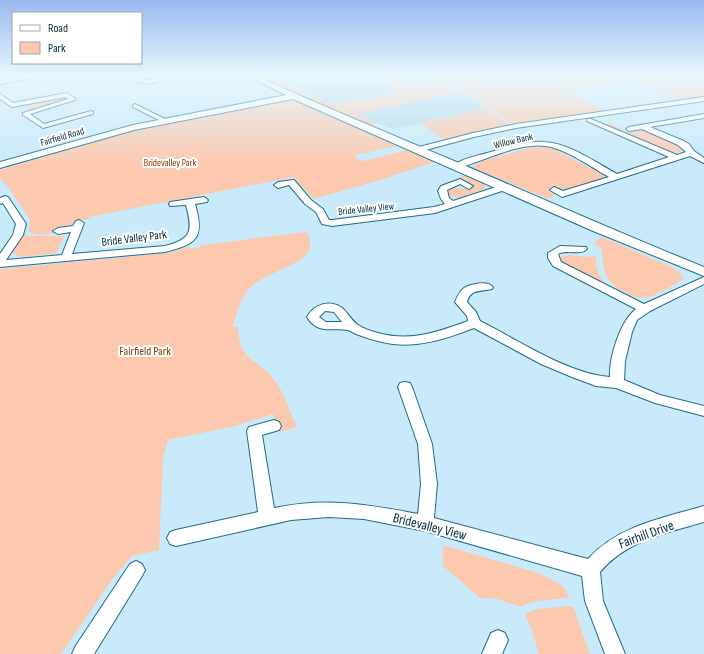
<svg xmlns="http://www.w3.org/2000/svg" width="704" height="654" font-family="'Sofia Sans Condensed',sans-serif">
<style>
.built{fill:#b4dbed}
.green{fill:#fcc9af}
.lines{fill:none;stroke-linecap:round;stroke-linejoin:round}
.minor-casing{stroke:#1f6b88;stroke-width:2}
.tertiary-casing{stroke:#1f6b88;stroke-width:2}
.minor{fill:#fff;fill-rule:evenodd}
.tertiary{fill:#fff;fill-rule:evenodd}
.labels{text-anchor:middle;stroke-width:4;stroke-linejoin:round;paint-order:stroke}
.far-street-label{font-size:10px;fill:#002939;stroke:#fff}
.far-park-label{font-size:10px;fill:#853900;stroke:#fff}
.street-label{font-size:12px;fill:#002939;stroke:#fff}
.park-label{font-size:12px;fill:#853900;stroke:#fff}
.near-street-label{font-size:14px;fill:#002939;stroke:#fff}
</style>
<rect width="100%" height="100%" fill="#c8eafb"/>
<path class="built" d="M266,74H376L390,82L397,92L334,104Z
M462,92L487,108L393,129L355,115L400,104Z"/>
<path class="green" d="M252,74H266L312,95L303,96Z
M376,74H403L411,80L438,76L462,92L400,104L356,115L380,124H367L309,100L310,98L316,96L334,104L396,92L390,82Z
M436,74H704V97L683,100L639,81L565,90L604,111L513,124Z
M59,98H67L65,100L32,110H28L22,106Z
M288,101L296,102L398,146L354,155L359,160L364,161L407,150L434,162L383,179L314,199L293,177L89,217V219L74,221L70,225L59,228L56,233C48,234 35,237 29,231L30,221L29,218L8,187L0,179V170L129,132Z
M486,108L511,125L445,140L420,123Z
M609,123L628,132L644,130L675,143L683,151C673,159 619,131 606,125Z
M535,146L548,147L554,149L602,174L604,177L567,190L556,187L547,190L554,194L553,197L549,199L472,167L479,163V162Z
M464,176L483,183L485,186L483,189L458,198L449,195L447,191L452,187L463,189L474,185L460,177Z
M307,232C309,238 312,245 309,250C302,266 262,273 248,290C240,300 236,315 233,327H238C238,362 260,359 276,382C285,396 290,412 297,427L280,432L273,414L235,426L168,440L163,459L159,550L132,556L111,581L61,654H0V269L169,253L188,247L197,249L202,245Z
M23,233L26,236H64L57,252L51,254L18,257L13,252Z
M602,237L672,267L682,275V280C672,285 655,297 645,298C637,298 631,295 624,292C603,281 604,270 601,249L595,243L596,241Z
M570,255L589,257L596,256V267L605,285L560,260V257Z
M443,545L541,574L563,586L569,597C552,601 535,598 520,607L495,598H480L443,566Z
M573,606L590,654H539L531,628L526,617V614L536,609Z"/>
<g class="lines">
<g class="minor-casing">
<path id="minor" d="M114,74C129,74 143,84 157,78L146,74H155L165,78C152,88 127,82 114,74Z
M67,93L75,98V100L30,114L44,124L91,111L93,112V114L43,128L23,115V113L68,99L66,97L12,107L0,99V94L13,103Z
M704,97V101L516,128L474,137L418,152L414,150L415,148L473,133L516,124Z
M135,104L167,120L168,121L163,122L133,107V105Z
M704,114V118L650,127L684,141L689,144L694,151L704,158V163L690,156L562,197L550,190L554,187L563,191L609,177C591,167 566,149 546,146C517,142 484,162 457,168L453,166C460,159 477,156 487,153C505,148 525,140 544,142C569,143 595,162 617,174L669,157L587,121V119H591L677,155L686,152L678,145L642,129L629,131L626,129L629,127Z
M460,179L473,186L469,189L460,184L447,190L449,198L453,201L502,185L505,184L509,187L508,189L435,213L332,226L322,224L316,212L305,204L289,185L278,188L274,185L278,182L294,180L311,200L323,209L329,220H332L434,207L445,204L441,199L438,191L441,186Z
M5,196L8,197L26,224L23,235L6,260L62,255L71,232L58,234L53,231L58,228L73,226L76,221L79,220L84,223L72,254L165,246C192,239 193,231 186,205L170,206L169,204L170,202L204,197L208,200L207,202L195,204C205,238 197,244 165,252L0,267V254L13,235L16,224L3,203L0,204V198Z
M560,246L586,247L587,249C580,256 567,249 558,254L561,262L644,304L704,277V284L650,311L637,320L632,332L625,361L624,380L660,395L704,406V416L655,403L616,388L596,386L572,377L541,364L474,328C445,339 414,350 382,342C374,340 366,338 359,335C355,334 351,331 348,330C331,327 318,335 307,317C312,308 322,302 333,304C346,306 348,318 358,325C364,329 371,331 378,333C410,342 438,332 468,321L467,316L455,302C457,297 459,292 464,288C470,284 488,280 493,287L492,289C481,292 471,288 467,302L476,312L480,321C518,340 568,374 610,377C609,358 620,321 636,309L553,266L548,258V253ZM325,311L334,312L342,322H326L319,317Z
M405,382L410,383L412,387L432,444L437,484L434,518L588,559C617,526 663,518 704,506V522C666,533 627,540 600,572L603,601L625,654H605L585,601L582,576L425,531L364,519L329,517L291,520L176,546L170,544L167,538L170,532L176,530L258,512L247,431L249,427L274,420L279,422L281,426L279,430L262,435L274,508C326,497 366,504 418,514L421,484L418,444L398,387L400,383Z
M136,561L142,564L145,570L142,576L94,654H72L75,647L130,564Z
M498,630L505,633L508,640L502,654H482L491,633Z"/>
</g>
<g class="tertiary-casing">
<path id="tertiary" d="M33,74H47L44,76L0,84V80Z
M243,74H251C320,105 390,134 459,163C541,198 622,234 704,267V276L593,231L293,99L134,130L0,168V162L133,125L286,95Z"/>
</g>
<use href="#minor" class="minor"/>
<use href="#tertiary" class="tertiary"/>
</g>
<linearGradient id="sky" x2="0" y2="1"><stop stop-color="#99b8f1"/><stop offset="0.45" stop-color="#e6f6fd"/><stop offset="1" stop-color="#e6f6fd" stop-opacity="0"/></linearGradient>
<rect width="704" height="165" fill="url(#sky)"/>
<g class="labels">
<g class="far-street-label">
<text transform="translate(62 136) rotate(-16)" y="4">Fairfield Road</text>
<text transform="translate(513 140) rotate(-13)" y="4">Willow Bank</text>
<text transform="translate(366 208) rotate(-6)" y="4">Bride Valley View</text>
</g>
<g class="far-park-label">
<text x="170" y="166">Bridevalley Park</text>
</g>
<g class="street-label">
<text transform="translate(134 238) rotate(-7)" y="4">Bride Valley Park</text>
</g>
<g class="park-label">
<text x="145" y="355">Fairfield Park</text>
</g>
<g class="near-street-label">
<text transform="translate(430 526) rotate(14)" y="5">Bridevalley View</text>
<text transform="translate(646 534) rotate(-20)" y="5">Fairhill Drive</text>
</g>
</g>
<rect x="12" y="12" width="130" height="52" fill="#ffffff" stroke="#99a9b0"/>
<rect x="20" y="25" width="20" height="6" fill="#ffffff" stroke="#99a9b0"/>
<text x="48" y="32" font-size="12" fill="#002939">Road</text>
<rect x="20" y="42" width="20" height="12" fill="#fcc9af" stroke="#99a9b0"/>
<text x="48" y="52" font-size="12" fill="#002939">Park</text>
</svg>
